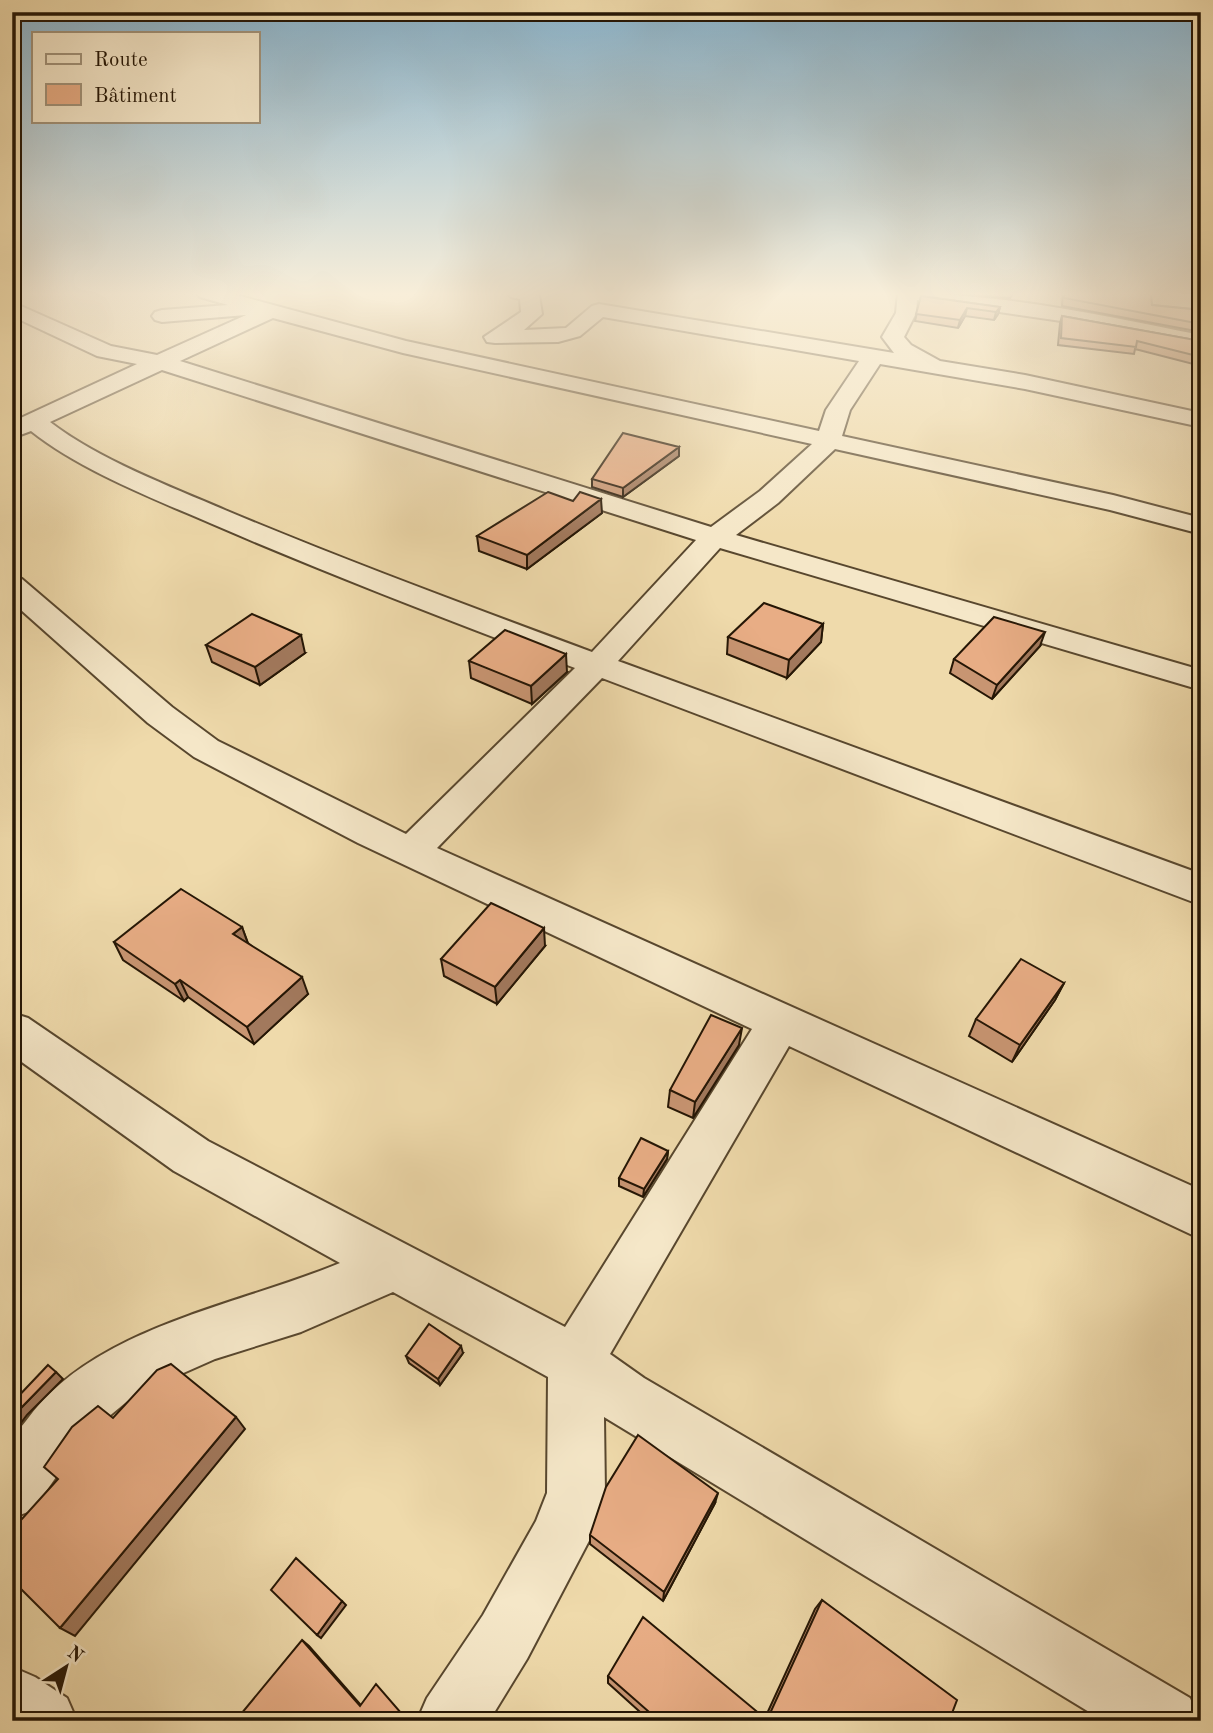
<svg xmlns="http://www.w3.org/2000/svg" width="1213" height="1733" font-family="'Old Standard TT',serif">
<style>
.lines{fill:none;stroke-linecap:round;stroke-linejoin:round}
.minor-casing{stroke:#58472e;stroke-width:4}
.minor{fill:#f5e7c8;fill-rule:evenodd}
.wall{fill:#c89572;stroke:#251605;stroke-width:2}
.shaded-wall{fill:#a2795d;stroke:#251605;stroke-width:2}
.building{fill:#e8ad85;stroke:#251605;stroke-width:2}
</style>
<rect width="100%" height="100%" fill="#efdaab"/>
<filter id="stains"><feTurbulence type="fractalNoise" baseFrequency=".00286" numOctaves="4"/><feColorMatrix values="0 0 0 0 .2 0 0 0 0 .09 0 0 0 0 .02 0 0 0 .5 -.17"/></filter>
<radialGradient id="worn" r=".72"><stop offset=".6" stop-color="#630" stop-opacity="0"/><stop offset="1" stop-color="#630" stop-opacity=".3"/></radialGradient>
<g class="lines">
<g class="minor-casing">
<path id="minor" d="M197,293H229L406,341L819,431L826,410L859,361L603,317L580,336L558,342L495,343L487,342L484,337L521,312L520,299L511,297L508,293L539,295L542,314L524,330L566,328L592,306L599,304L894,353L882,337L896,313L898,293C1000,293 1101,315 1201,335V347L1089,325L917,300L916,313L904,337L911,345L940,361L1025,375L1201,413V427L1025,389L880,364L850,410L842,436L1113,495L1201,518V534L1110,510L835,449L778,503L736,535L1201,670V690L720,548L618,661L1201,874V905L602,678L437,848L1201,1190V1239L789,1046L610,1354L644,1378L1190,1698L1200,1721H1104L604,1417L605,1493L591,1537L527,1659L489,1721H417L427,1698L483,1615L536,1521L547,1493L548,1377L393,1292L301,1332L215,1359L136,1394L84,1437L33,1510L12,1518C12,1503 8,1449 13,1438C17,1431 24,1424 29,1417C97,1326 240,1305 340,1263L174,1171L12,1055V1013L28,1018L208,1141L565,1327L752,1029L358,843L194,757L148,723L12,602V576L22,579L172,707L218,741L406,834L575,668C453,622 330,575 210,523C152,498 80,470 31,431L12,438V422L137,364L97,356L12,316V302L111,346L157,355L246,315L162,322L155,320L152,316L155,312L162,310L228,305L200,297ZM273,318L403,353L812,444L760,491L711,527L180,361ZM162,370L696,540L592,652C469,606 346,561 225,510C169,486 98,459 50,422Z
M12,1667L35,1677L67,1698L77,1721H12Z"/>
</g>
<use href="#minor" class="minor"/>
</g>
<path class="wall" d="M941,293H1014L1010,298Z
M1063,293H1143L1152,305L1201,310V332L1062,306Z
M921,296L1000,307L998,314L994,320L965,316L958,328L915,321Z
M1062,316L1201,341V366L1135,349L1134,354L1058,345L1060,323Z
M679,456L623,497L592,487V479Z
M602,513L527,569L479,551L477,536Z
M823,624L821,642L787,678L727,654L728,637Z
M206,645L305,653L260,685L212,662Z
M1040,646L992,699L950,673L954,659Z
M469,661L567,672L532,704L471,678Z
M242,927L248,943L308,994L254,1044L188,997L184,1001L123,960L114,942Z
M545,946L497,1004L444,976L441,959Z
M1064,983L1055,1000L1012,1062L969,1036L976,1019Z
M739,1045L693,1118L668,1107L670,1090Z
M668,1151L667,1159L643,1197L619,1186V1178Z
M463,1353L440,1385L409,1363L406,1356Z
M715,1503L663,1601L590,1544V1535Z
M822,1600L949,1721H650L608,1683V1676L765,1718L815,1609Z"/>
<path class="shaded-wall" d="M1000,307L998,314L994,320L996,312Z
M967,308L965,316L958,328L960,320Z
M679,447V456L623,497V488Z
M601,499L602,513L527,569V555Z
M823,624L821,642L787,678L789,660Z
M1045,632L1040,646L992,699L997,685Z
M301,635L305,653L260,685L255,667Z
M566,654L567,672L532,704L531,686Z
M242,927L248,944L233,934Z
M544,928L545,946L497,1004L495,987Z
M302,977L308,994L254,1044L247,1027Z
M180,980L188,997L184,1001L175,984Z
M1064,983L1055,1000L1012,1062L1020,1045Z
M742,1028L739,1045L693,1118L695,1102Z
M668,1151L667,1159L643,1197L644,1189Z
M461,1346L463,1353L440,1385L438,1379Z
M56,1372L63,1379L27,1415L12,1435V1418L20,1409Z
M236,1417L245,1429L75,1636L60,1628Z
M718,1493L715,1503L663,1601L664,1592Z
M342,1601L346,1605L321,1638L317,1635Z
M302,1640L309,1646L366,1711L360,1706Z"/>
<path class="building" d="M1064,293H1143L1151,294L1152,305L1201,310V324L1064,298Z
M921,296L1000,307L996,312L967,308L960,320L916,314Z
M1062,316L1201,341V357L1137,341L1136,347L1061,338Z
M623,433L679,447L623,488L592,479Z
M548,492L573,501L580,492L601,499L527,555L477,536Z
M764,603L823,624L789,660L728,637Z
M252,614L301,635L255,667L206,645Z
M994,617L1045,632L997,685L954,659Z
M505,630L566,654L531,686L469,661Z
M181,889L242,927L233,934L302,977L247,1027L180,980L175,984L114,942Z
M491,903L544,928L495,987L441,959Z
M1021,959L1064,983L1020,1045L976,1019Z
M711,1015L742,1028L695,1102L670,1090Z
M641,1138L668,1151L644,1189L619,1178Z
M429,1324L461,1346L438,1379L406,1356Z
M171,1364L236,1417L60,1628L12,1580V1530L58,1479L44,1467L72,1427L98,1406L113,1418L157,1370Z
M48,1365L56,1372L20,1409L12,1418V1403Z
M638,1435L718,1493L664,1592L590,1535L606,1487Z
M296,1558L342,1601L317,1635L271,1590Z
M822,1600L957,1700L949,1721H655L656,1718L608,1676L643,1617L767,1720Z
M302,1640L360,1706L376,1684L408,1721H247L241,1714Z"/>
<linearGradient id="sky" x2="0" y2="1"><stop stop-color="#89b6d1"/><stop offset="0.55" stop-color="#f8eed9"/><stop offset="1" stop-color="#f8eed9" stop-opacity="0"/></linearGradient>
<rect width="1213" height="535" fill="url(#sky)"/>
<rect width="1213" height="1733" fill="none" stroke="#efdaab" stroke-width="42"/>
<rect x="14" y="14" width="1185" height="1705" fill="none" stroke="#251605" stroke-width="3.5"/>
<rect x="21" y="21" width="1171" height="1691" fill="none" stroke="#251605" stroke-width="2"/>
<rect x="32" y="32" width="228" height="91" fill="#f5e7c8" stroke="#a2937a" stroke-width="2"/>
<rect x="46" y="54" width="35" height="10" fill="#f5e7c8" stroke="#a2937a" stroke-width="2"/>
<text x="94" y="66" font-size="21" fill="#251605">Route</text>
<rect x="46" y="84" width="35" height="21" fill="#e8ad85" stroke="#a2937a" stroke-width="2"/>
<text x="94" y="102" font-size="21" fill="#251605">Bâtiment</text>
<g transform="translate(66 1667) rotate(36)" stroke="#f5e7c8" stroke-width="5" paint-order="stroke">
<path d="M0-5L12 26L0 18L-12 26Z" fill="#251605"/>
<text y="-10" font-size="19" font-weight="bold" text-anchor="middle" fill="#251605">N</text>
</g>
<rect width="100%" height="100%" filter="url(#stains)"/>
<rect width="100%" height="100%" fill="url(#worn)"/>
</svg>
